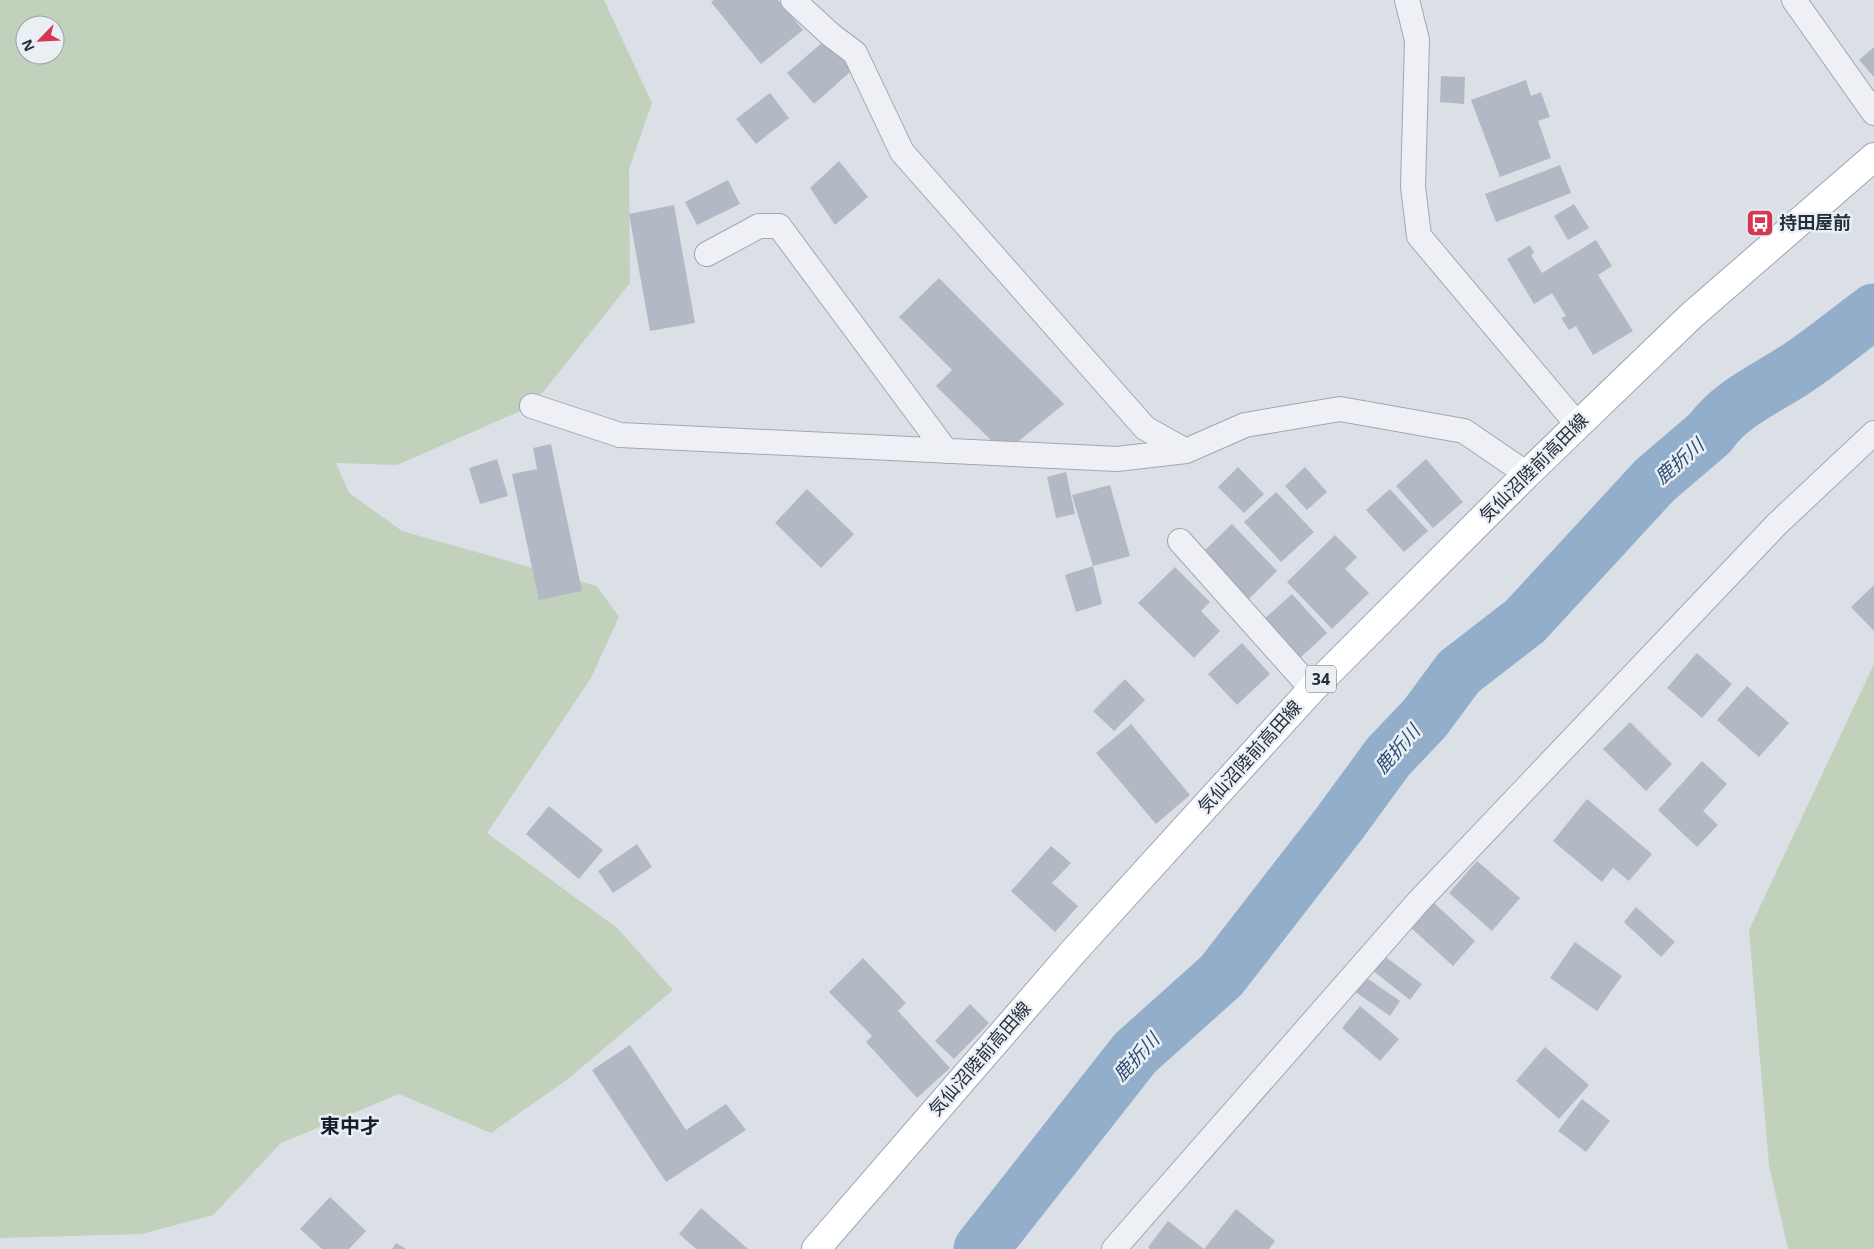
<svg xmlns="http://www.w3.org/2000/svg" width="1874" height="1249" font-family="'Open Sans','Noto Sans JP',sans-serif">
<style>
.green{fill:#c1d1bc;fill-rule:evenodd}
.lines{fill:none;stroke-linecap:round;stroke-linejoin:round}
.river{stroke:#93aeca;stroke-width:55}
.building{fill:#b2b9c4}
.minor-casing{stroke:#a0a7b1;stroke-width:26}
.primary-casing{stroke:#9aa4b3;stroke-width:30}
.minor{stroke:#eef0f5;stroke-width:24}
.primary{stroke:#fff;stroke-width:28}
.labels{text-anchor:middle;stroke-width:5;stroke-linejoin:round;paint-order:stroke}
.shield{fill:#eaeff4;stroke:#5f6874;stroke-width:1}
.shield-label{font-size:16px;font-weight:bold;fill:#242e3d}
.poi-label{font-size:18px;font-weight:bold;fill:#242e3d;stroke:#eaeff4;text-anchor:start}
.street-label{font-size:18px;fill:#242e3d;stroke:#eaeff4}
.water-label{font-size:19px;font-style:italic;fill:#2c4d73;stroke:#eaeff4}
.quarter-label{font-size:20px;font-weight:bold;fill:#171f2e;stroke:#eaeff4}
</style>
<rect width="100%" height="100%" fill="#dbe0e7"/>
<path class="green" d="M0,0H604L652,103L629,169L630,283L532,406L397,465L336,463L349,493L402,531L597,586L619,617L591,678L487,833L617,928L673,990L568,1079L491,1133L399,1094L281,1143L213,1215L142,1234L0,1238ZM25,25H55V55H25Z
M1874,664V1249H1788L1769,1165L1749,930Z"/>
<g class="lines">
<path class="river" d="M981,1249L1135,1053L1221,976L1339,824L1388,757L1425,718L1459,672L1525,621L1655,480L1710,433C1729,405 1765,389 1793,371C1821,353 1847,331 1874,311"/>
</g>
<path class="building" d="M714,0H778L803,30L761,64L711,2Z
M831,35L857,66L814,104L787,73Z
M1874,47V77L1859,60Z
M1441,76L1465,77L1464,104L1440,102Z
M1526,80L1531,96L1541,92L1550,117L1538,121L1551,158L1500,177L1471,100Z
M770,93L789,118L756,144L736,119Z
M839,161L868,197L835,225L810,188Z
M1560,165L1571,193L1496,222L1485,194Z
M728,180L740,204L697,225L685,202Z
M1574,204L1589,228L1568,240L1554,216Z
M674,205L695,323L650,331L629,214Z
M1596,240L1612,266L1598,275L1633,331L1593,355L1576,326L1569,330L1561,318L1566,316L1552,293L1534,304L1507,259L1530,245L1534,253L1531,255L1542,273Z
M939,278L1064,404L1004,453L936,386L952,370L899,317Z
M551,444L582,591L539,600L512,474L537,469L533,448Z
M497,459L508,496L480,504L469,468Z
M1426,459L1463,502L1433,528L1396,486Z
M1238,467L1264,494L1244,513L1218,487Z
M1305,467L1327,492L1307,510L1285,486Z
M1066,472L1075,514L1056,518L1047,477Z
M1110,485L1130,556L1093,566L1102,604L1076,612L1065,575L1093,566L1072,495Z
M807,489L854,534L821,568L775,523Z
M1390,489L1428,531L1404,552L1366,510Z
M1276,492L1314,532L1281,562L1244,522Z
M1232,524L1277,571L1249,599L1203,552Z
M1335,535L1357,557L1345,569L1369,593L1332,629L1287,582Z
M1175,567L1210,602L1201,611L1220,631L1194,658L1138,603Z
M1874,585V631L1851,607Z
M1292,594L1327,633L1300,658L1264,619Z
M1242,643L1270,674L1237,705L1208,674Z
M1697,653L1732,684L1702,718L1667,688Z
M1125,679L1145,700L1114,731L1093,711Z
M1747,686L1789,723L1759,757L1717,720Z
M1630,722L1672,764L1646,791L1603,749Z
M1131,724L1190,795L1156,824L1096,753Z
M1702,761L1727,784L1703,811L1718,825L1697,847L1658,810Z
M1587,799L1652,854L1629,881L1613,868L1602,882L1553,841Z
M549,806L603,850L579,879L526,834Z
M637,844L652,867L613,893L598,871Z
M1051,846L1071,863L1052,883L1078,906L1055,932L1011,891Z
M1477,861L1520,898L1492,931L1449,893Z
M1431,900L1475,941L1453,966L1408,925Z
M1636,907L1675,942L1661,957L1624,922Z
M1575,942L1622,976L1597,1011L1550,978Z
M1383,955L1422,984L1410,1000L1372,970Z
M863,958L906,1003L898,1011L950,1068L917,1098L866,1042L872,1036L829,992Z
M1364,976L1400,1001L1390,1016L1354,991Z
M970,1004L989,1023L954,1059L935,1041Z
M1360,1006L1399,1039L1380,1061L1342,1028Z
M630,1045L686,1130L726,1104L746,1130L666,1182L592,1070Z
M1545,1047L1589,1085L1559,1119L1516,1081Z
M1582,1099L1610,1121L1586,1152L1558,1131Z
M330,1197L366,1231L349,1249H322L300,1229Z
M701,1208L748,1249H696L679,1234Z
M1236,1209L1275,1241L1269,1249H1204Z
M1168,1221L1204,1249H1150L1148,1247Z
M396,1243L406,1249H392Z"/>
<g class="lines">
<g class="minor-casing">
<path id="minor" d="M793,0L831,35L855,53L902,152L1145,428L1186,451L1245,425L1340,409L1464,431L1527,474
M1407,0L1417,40L1413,187L1419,236L1577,424
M1794,0L1874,113
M707,254L759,226H779L946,451
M532,406L620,435L1117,459L1186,451
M1180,541L1312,689
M1114,1249L1418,902L1777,524L1874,433"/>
</g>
<g class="primary-casing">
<path id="primary" d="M816,1249L1073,952L1312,689L1527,474L1691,316L1874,157"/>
</g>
<use href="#minor" class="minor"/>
<use href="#primary" class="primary"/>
</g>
<defs>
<g id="bus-square" transform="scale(1.4375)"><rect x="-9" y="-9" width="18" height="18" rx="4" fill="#d63651" stroke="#eaeff4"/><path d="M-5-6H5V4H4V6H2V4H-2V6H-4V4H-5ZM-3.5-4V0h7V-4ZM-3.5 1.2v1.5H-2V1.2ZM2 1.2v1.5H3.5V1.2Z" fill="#fff"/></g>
</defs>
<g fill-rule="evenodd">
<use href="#bus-square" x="1760" y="223"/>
</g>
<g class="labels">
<rect class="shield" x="1306" y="665.5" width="30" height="27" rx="4"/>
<g class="shield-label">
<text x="1321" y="685">34</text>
</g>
<g class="poi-label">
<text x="1779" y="229">持田屋前</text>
</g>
<g class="street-label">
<text transform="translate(1534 468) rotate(-45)" y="6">気仙沼陸前高田線</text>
<text transform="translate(1250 757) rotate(-48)" y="6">気仙沼陸前高田線</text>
<text transform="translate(980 1059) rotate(-49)" y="6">気仙沼陸前高田線</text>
</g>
<g class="water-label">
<text transform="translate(1679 461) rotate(-41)" y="7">鹿折川</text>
<text transform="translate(1397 749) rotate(-49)" y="7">鹿折川</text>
<text transform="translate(1136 1057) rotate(-47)" y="7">鹿折川</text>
</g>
<g class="quarter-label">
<text x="350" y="1133">東中才</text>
</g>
</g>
<g transform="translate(40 40) rotate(246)"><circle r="24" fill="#eaeff4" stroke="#9ba2ab"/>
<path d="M0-4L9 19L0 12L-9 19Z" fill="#d63651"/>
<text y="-8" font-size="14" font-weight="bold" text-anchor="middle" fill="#242e3d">N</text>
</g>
</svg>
